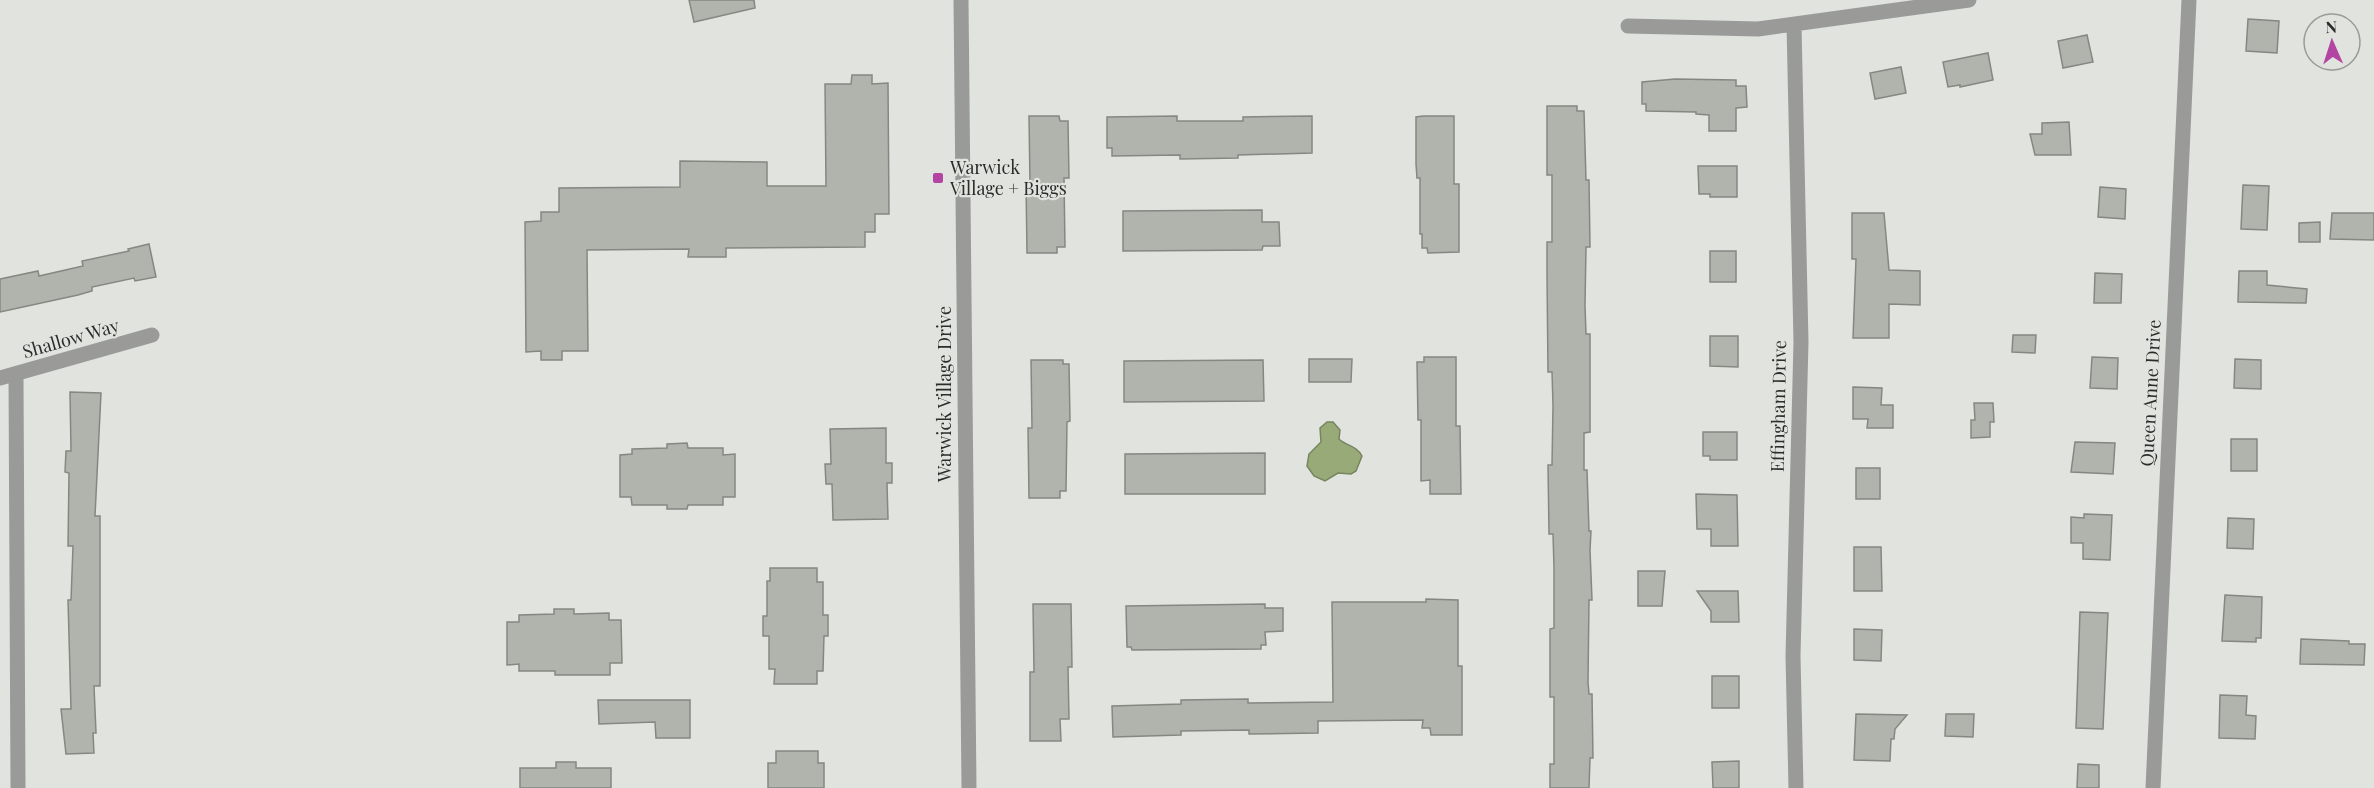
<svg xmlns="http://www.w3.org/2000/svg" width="2374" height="788" font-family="'Playfair Display',serif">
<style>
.water{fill:#97aa77;stroke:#778460;stroke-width:1.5}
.building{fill:#b1b3ad;stroke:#858882;stroke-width:1.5}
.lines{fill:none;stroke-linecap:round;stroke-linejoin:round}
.minor{stroke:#9a9b99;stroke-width:15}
.poi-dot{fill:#b344a1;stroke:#e1e4de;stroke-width:2}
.labels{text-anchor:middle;stroke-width:4.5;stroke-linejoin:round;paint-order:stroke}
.poi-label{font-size:18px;fill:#2c2d2b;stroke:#e1e4de;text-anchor:start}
.street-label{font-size:18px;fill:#2c2d2b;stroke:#e1e4de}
</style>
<rect width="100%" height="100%" fill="#e1e4de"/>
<path class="water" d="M1327,422H1333L1340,430L1339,439C1346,446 1356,445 1362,456L1356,471L1351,474L1338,473L1325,481L1314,476L1307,466L1309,454L1321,442L1320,428Z"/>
<path class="building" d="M689,0H754L755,8L694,22Z
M2248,19L2279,21L2277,53L2246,51Z
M2087,35L2093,62L2063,68L2058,41Z
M1988,53L1993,80L1960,87V85L1948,87L1943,62Z
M1901,67L1906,93L1875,99L1870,73Z
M852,75H872V84L888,83L889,214H875V232H865V247L726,248V257H688L689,249L587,250L588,351H562V360H541V351L526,352L525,222L541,221V212H559V188L680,187V161L767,162V186H826L825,84H851Z
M1675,79L1736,80V86H1746L1747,107L1736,108V131H1709V115L1696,114V112L1646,111V104H1642V82Z
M1547,106H1577V111H1584L1586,180H1589L1590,247H1586L1585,306L1586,334H1590V432L1584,433V470H1587L1589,531H1591L1590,550L1592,600H1589L1588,682L1589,694H1592L1593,758H1590L1589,788H1550V764H1554V697H1550V629L1554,628V568L1553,534H1549L1548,465H1552L1553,405L1552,372H1548L1547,275V242H1552V175H1547Z
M1029,116H1059L1060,121H1068L1069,178H1064L1065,247H1057V253H1027L1026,184H1030Z
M1177,116V121H1243V117L1312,116V153L1238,155V158L1180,159V155L1112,156V148H1107V117Z
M1423,116H1454V184H1459V252L1428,253L1427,248H1422V234H1420V178H1417L1416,164V117Z
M2069,122L2071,155H2035L2030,134H2042V123Z
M1698,166H1737V197H1710V194H1699Z
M2243,185L2269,186L2267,230L2241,229Z
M2100,187L2126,189L2125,219L2098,217Z
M1262,210V222H1279L1280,246H1263L1262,250L1123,251V211Z
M1852,213H1884L1889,270L1920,271V305L1889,304V338H1853L1856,259H1852Z
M2332,213H2374V240L2330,239Z
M2320,222V242H2299V223Z
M149,244L156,277L135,281L134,278L92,287V291L78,295L0,312V279L38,271L39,276L83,266L82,261L129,251L128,249Z
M1710,251H1736V282H1710Z
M2239,271H2267V285L2307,289L2306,303L2238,302Z
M2095,273L2122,274L2121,303H2094Z
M2013,335H2036L2035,353L2012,352Z
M1710,336H1738V367L1710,366Z
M1424,357H1456V426H1460L1461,494H1430V480L1421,481V420H1418L1417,362H1424Z
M2092,357L2118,358L2117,389L2090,388Z
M1309,359H1352L1351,382H1309Z
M2235,359L2261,360V389L2234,388Z
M1031,360H1063V364H1069L1070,421L1067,422L1066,491H1060V498H1029L1028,428H1032Z
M1263,360L1264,401L1124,402V361Z
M1853,387L1882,388L1881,405H1893V428H1867L1868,419H1853Z
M70,392L101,393L95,516H100V686H94L96,733H93L94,753L66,754L61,709H71L68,600H71L73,546H68L69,473L65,472L66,451H71Z
M1974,403H1993L1994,422H1990V437L1971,438V420H1975Z
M886,428V463H892V483H887L888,519L833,520L832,484H826L825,464H831L830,429Z
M1703,432H1737V460H1710V456H1703Z
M2231,439H2257V471H2231Z
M2075,442L2115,443L2113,474L2071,472Z
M687,443L688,448H723V455L735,454V497H723V505H688L687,509H667V505H632L631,497H620V455L632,454V449L667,448V444Z
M1265,453V494H1125V454Z
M1856,468H1880V499H1856Z
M1696,494L1737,495L1738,546H1711V529H1697Z
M2084,514L2112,515L2110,560L2083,559V543H2071V517L2084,518Z
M2228,518L2254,519L2253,549L2227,548Z
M1854,547H1881L1882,591H1854Z
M770,568H817V582H823V615H828V636H824L823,671H817V684H774L775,669H769V636H763V616H767V581H770Z
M1638,571H1665L1662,606H1638Z
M1697,591H1738L1739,622H1711V611Z
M2225,595L2262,597L2261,638H2256V642L2222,641Z
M1426,599L1458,600V666H1462V735H1431L1430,728H1422L1423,720L1318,721V733L1249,734V730L1181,731V735L1113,737L1112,706L1181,704V700L1248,699V703L1333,702L1332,602H1426Z
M1033,604H1071L1072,667H1068L1069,719H1060L1061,741H1030V672H1034Z
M1265,604V608H1283V631L1265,632L1266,645H1261V649L1132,650L1131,647H1127L1126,606Z
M554,609H574V614L609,613V620H621L622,663H610V675H555V671H519V664L507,665V622H519V615L554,614Z
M2080,612L2108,613L2103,729L2076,728Z
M1854,629L1882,630L1881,661L1854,660Z
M2301,639L2349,641V644H2365L2364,665L2300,664Z
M1712,676H1739V708H1712Z
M2220,695L2247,696L2246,715L2256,716L2255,739L2219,738Z
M598,700H690V738H656L655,722L599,724Z
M1856,714L1907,715L1895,729L1894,739H1891L1890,761L1854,760Z
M1946,714H1974L1973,737L1945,736Z
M776,751H818V763H824V788H768V763H776Z
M1739,761V788H1713L1712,762Z
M556,762H576V768H611V788H520V768H556Z
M2078,764L2099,765V788H2077Z"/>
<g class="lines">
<path class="minor" d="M961,0L969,788
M1794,25L1801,342L1793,656L1796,788
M1628,26L1758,29L1969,0
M16,375L18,788
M0,378L152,335
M2153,788L2189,0"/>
</g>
<rect class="poi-dot" x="932" y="172" width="12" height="12" rx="3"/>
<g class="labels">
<g class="poi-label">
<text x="950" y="174">Warwick<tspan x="950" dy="21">Village + Biggs</tspan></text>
</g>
<g class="street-label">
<text transform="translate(71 339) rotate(-16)" y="6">Shallow Way</text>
<text transform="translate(2151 393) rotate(-87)" y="6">Queen Anne Drive</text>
<text transform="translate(945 394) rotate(-90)" y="6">Warwick Village Drive</text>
<text transform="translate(1779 406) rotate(-89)" y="6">Effingham Drive</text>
</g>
</g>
<g transform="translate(2332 42) rotate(357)"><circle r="28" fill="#e1e4de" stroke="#999b96" stroke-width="1.5"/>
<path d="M0-4.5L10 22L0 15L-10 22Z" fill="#b344a1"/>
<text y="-9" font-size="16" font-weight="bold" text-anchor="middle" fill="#2c2d2b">N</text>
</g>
</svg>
